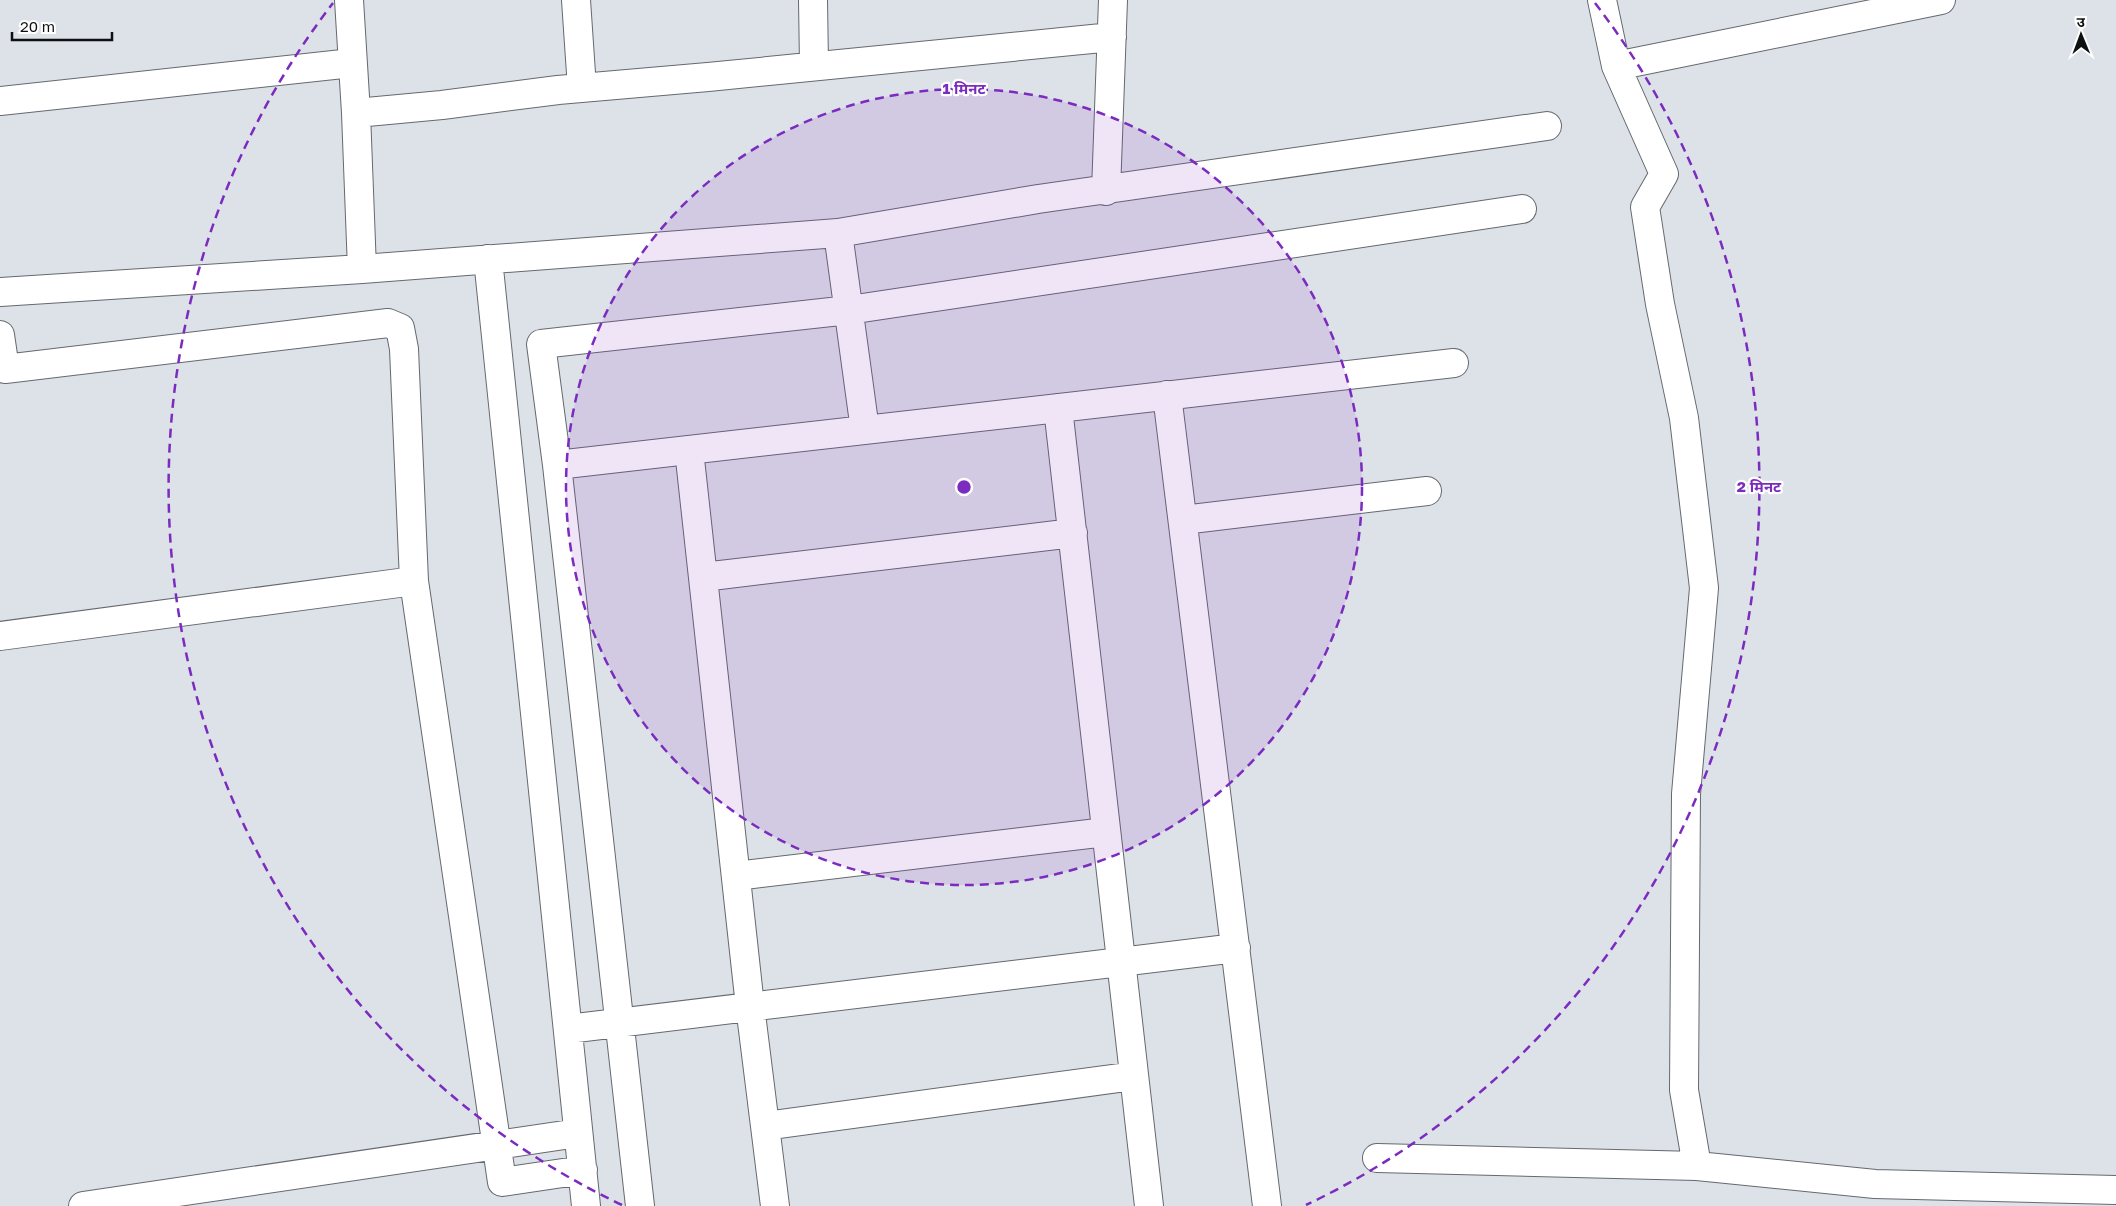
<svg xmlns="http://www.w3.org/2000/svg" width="2116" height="1206" font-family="'Golos Text','Noto Sans Devanagari',sans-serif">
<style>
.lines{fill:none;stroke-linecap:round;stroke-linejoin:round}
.minor-casing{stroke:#65696f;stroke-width:30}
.minor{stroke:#fff;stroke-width:28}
.ring{fill:none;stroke:#7b2cbf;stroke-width:2.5;stroke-dasharray:9 6}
.centre{fill:#7b2cbf;stroke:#fff;stroke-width:2.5}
.ring-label{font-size:15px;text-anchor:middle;font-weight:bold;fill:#7b2cbf;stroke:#fff;stroke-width:4.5;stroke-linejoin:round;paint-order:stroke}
</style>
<rect width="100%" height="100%" fill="#dde1e8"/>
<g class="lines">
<g class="minor-casing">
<path id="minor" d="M349,0L356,113L362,269
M576,0L582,88
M813,0L814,65
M1602,0L1616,66L1664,174L1645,207L1660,304L1684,418L1704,588L1686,794L1684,1090L1697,1166L1875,1184L2116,1190
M1616,66L1941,0
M0,101L352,63
M356,113L442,105L558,90L708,77L1112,37
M1106,191L1113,0
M838,233L865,430
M488,259L586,1206
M0,292L362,269L838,233L1038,199L1547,126
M0,335L5,369L388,323L400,328L404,349L414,581L0,636
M1454,363L557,465L541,344L849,310L1522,209
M1167,395L1267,1206
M1058,408L1149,1206
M689,450L750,1006L775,1206
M557,465L640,1206
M1183,520L1427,491
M703,577L1073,533
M414,581L502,1182L583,1170
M736,876L1106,832
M568,1029L1236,948
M765,1126L1134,1076
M1377,1158L1697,1166
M83,1206L578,1133"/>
</g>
<use href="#minor" class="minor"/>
</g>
<circle cx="964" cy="487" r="398" fill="#7b2cbf" fill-opacity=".12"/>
<g class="ring">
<circle cx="964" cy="487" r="398"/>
<path d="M622 1205A795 795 0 0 1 333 3M1595 3A795 795 0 0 1 1306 1205"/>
</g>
<circle cx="964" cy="487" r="8" class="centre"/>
<g class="ring-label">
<text x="964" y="94">1 मिनट</text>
<text x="1759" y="492">2 मिनट</text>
</g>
<g transform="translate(2081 35) rotate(359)" stroke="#ffffff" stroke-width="4" paint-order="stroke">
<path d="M0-4L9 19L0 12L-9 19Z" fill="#0e1012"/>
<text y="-8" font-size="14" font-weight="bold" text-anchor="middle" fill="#0e1012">उ</text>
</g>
<path d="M12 32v8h100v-8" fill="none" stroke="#0e1012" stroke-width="2.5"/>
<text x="20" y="32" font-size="15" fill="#0e1012" stroke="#ffffff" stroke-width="4" paint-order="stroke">20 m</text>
</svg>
